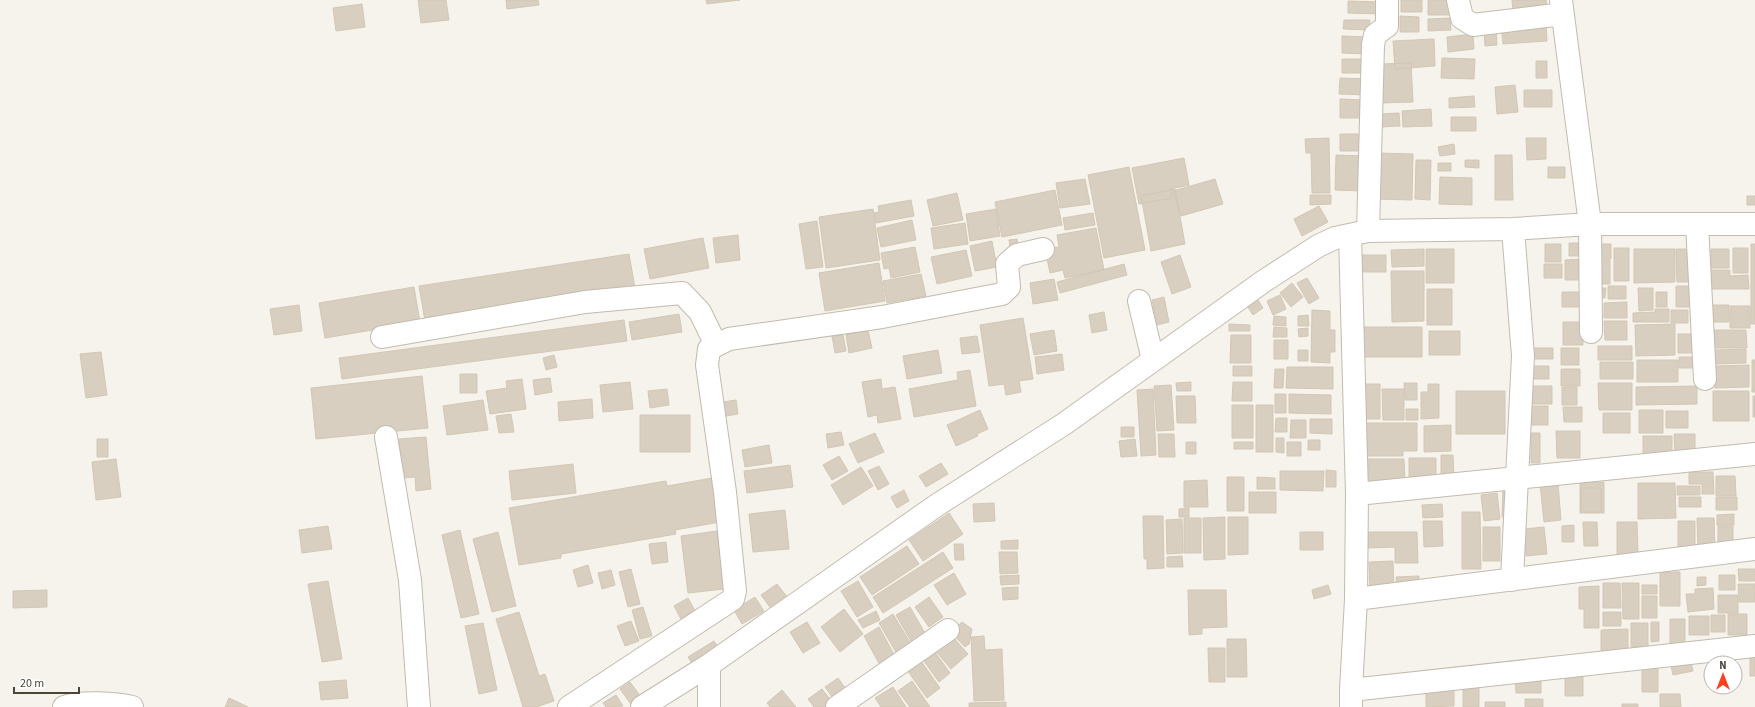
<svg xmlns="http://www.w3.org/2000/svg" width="1755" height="707" font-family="'Source Sans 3',sans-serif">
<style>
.building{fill:#d8cfc1;stroke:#d3c7b4}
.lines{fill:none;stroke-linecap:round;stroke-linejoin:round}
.minor-casing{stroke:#c2bbae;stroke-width:24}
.minor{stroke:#fff;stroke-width:22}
</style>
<rect width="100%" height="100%" fill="#f6f3ec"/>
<path class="building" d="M418,0H446L449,20L421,23Z
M506,0H538L539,5L507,9Z
M706,0H740L707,4Z
M1401,0H1422V12H1401Z
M1428,0H1453V15H1428Z
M1512,0H1546L1547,7L1513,10Z
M1348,1L1380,2V14L1348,13Z
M362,4L365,27L336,31L333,8Z
M1400,16L1419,17V32H1400Z
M1450,18L1451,30L1428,31V19Z
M1344,20H1370L1369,30L1343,29Z
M1546,22L1547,41L1503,44L1501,25Z
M1496,29L1497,45L1485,46L1484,30Z
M1473,34L1474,49L1448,52L1447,37Z
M1342,36L1368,37L1367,54L1342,53Z
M1434,39L1435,66L1395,69L1393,41Z
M1442,58L1475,59L1474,79L1441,78Z
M1342,59H1368V73H1342Z
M1536,61H1547V78H1536Z
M1411,63L1413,102L1381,103L1379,64Z
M1340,78L1370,79L1369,95L1339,94Z
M1515,85L1518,112L1497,114L1495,87Z
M1524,90H1552V107H1524Z
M1474,96L1475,107L1449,108V98Z
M1340,99L1365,100V118H1340Z
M1431,109L1432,126L1403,127L1402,111Z
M1399,113L1400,126L1381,127V114Z
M1451,117H1476V131H1451Z
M1340,134H1363V151H1340Z
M1329,138L1330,193H1312L1311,153H1306L1305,139Z
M1526,138H1546V159L1527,160Z
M1454,144L1455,154L1440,156L1438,147Z
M1377,153L1413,154L1412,200L1376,199Z
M1336,155L1364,156L1363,191L1335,190Z
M1495,155H1512L1513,200H1495Z
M1184,158L1189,185L1171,189L1172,198L1139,204L1132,168Z
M1416,160H1431L1430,200L1415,199Z
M1465,160H1479V168L1465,167Z
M1438,163H1451V171H1438Z
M1129,167L1145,250L1104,258L1088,175Z
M1548,167H1565V178H1548Z
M1440,177L1472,178V205L1439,204Z
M1085,179L1090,204L1060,208L1056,183Z
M1215,179L1223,204L1181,216L1173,191Z
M1175,189L1185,244L1151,251L1141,196Z
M1055,190L1062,225L1002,237L995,202Z
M957,193L963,220L933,226L927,200Z
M1310,195H1331V204L1310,205Z
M1747,196H1755V205H1747Z
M911,200L914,216L876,223L874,213L879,212L878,206Z
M1319,206L1328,222L1302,236L1294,219Z
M873,209L880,260L826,268L819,217Z
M996,209L1000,236L970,241L966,214Z
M1093,213L1095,225L1065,230L1063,218Z
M912,220L916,240L881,247L877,228Z
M817,221L823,267L806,269L799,224Z
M965,223L968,244L934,249L931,228Z
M1096,228L1104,270L1065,278L1063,270L1050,273L1045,249L1059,247L1057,235Z
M738,235L740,260L716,263L713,238Z
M703,238L709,268L650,279L644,249Z
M1017,239L1019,253L1011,254L1009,240Z
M992,241L997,267L975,271L970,246Z
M1569,243H1579V256H1569Z
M1545,244H1561V262H1545Z
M1594,244H1611V259H1594Z
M1751,244H1755V324H1751Z
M915,247L920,272L891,278L889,268L884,269L881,253Z
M1614,248H1629V281H1614Z
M1733,248H1748V273H1733Z
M1424,249V266L1392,267L1391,250Z
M1426,249H1454V283H1426Z
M1634,249H1675V282L1634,283Z
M1676,249H1693V282H1677Z
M1711,249H1729V268H1711Z
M966,250L972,276L937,284L931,257Z
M629,254L635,288L425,321L419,286Z
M1180,255L1191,287L1172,294L1161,262Z
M1362,255H1386V272H1362Z
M1581,259V280H1565V260Z
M1597,260H1610V284H1597Z
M879,263L885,301L825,311L819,273Z
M1124,264L1127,275L1060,293L1057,282Z
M1544,264H1562V278H1544Z
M1711,270H1730V276L1748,275L1749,289H1711Z
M1391,271H1424V321L1392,322Z
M921,274L926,296L887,303L883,281Z
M1307,278L1319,298L1309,304L1297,283Z
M1054,279L1058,300L1033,304L1030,283Z
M1292,283L1303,297L1291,307L1280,293Z
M1608,286H1626V299H1608Z
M1676,286H1692V307H1676Z
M414,287L420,322L325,338L319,303Z
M1596,288H1606L1605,298H1595Z
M1638,288H1653V310L1639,311Z
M1427,289H1452V325H1427Z
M1562,292H1580V307H1562Z
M1656,292H1667V307H1656Z
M1280,295L1286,309L1273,315L1267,301Z
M1164,297L1169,322L1157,325L1152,300Z
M1258,300L1263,308L1253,315L1248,307Z
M1627,302V318H1604V303Z
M299,305L302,331L274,335L270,309Z
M1711,305H1729V322H1711Z
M1730,306H1750V328H1730Z
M1655,309H1669V322H1633V313L1655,312Z
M1312,310L1330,311V330H1335V352H1330V363L1311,362Z
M1671,310H1688V323H1671Z
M1104,312L1107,330L1092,333L1089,315Z
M679,314L682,332L632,340L629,322Z
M1308,315L1309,326H1298V316Z
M1274,316L1286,317V326L1273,325Z
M1023,318L1033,379L1019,381L1021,392L1006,395L1004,384L989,386L980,325Z
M624,320L627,341L342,379L339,358Z
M1604,321H1627V340H1605Z
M1563,322H1583V345H1563Z
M1229,324L1250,325V331H1229Z
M1675,324V355L1636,356L1635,325Z
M1274,327L1287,328V337H1273Z
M1363,327H1422V357H1363Z
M1308,328V336L1299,337L1298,329Z
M868,330L872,348L849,353L846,335Z
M1054,330L1057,351L1034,355L1030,334Z
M1713,330H1746L1747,348H1713Z
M1429,331H1460V355H1429Z
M1678,334H1692L1693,353H1678Z
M843,335L846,351L835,353L832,336Z
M1231,335H1251V363H1230Z
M977,336L980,352L962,354L960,338Z
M1274,340H1288V359H1274Z
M1598,346H1632V360H1598Z
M1527,348H1553V359H1527Z
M1561,348H1579V365H1561Z
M1746,349V363L1715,364V350Z
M938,350L942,373L907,379L903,356Z
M1298,350H1308V361H1298Z
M101,352L107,395L86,398L80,354Z
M1062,354L1064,370L1037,374L1035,357Z
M554,355L557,367L546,370L543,358Z
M1679,357H1693V368H1679Z
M1637,360H1678V382H1637Z
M1752,360H1755V392H1752Z
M1600,362H1633V379H1600Z
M1749,365V387L1715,388V366Z
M1233,366H1252V376H1233Z
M1530,366H1549V379H1530Z
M1287,367H1333V389L1286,388Z
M1275,369H1284L1283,388H1274Z
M1561,369H1580V386H1561Z
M970,370L976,406L914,417L909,389L958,380L957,372Z
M460,374H477V393H460Z
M422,376L428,428L316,439L311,388Z
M550,378L552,392L535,395L533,380Z
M522,379L526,409L490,414L486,391L507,388L506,381Z
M881,379L882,389L895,387L901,419L878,423L877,415L868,417L862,382Z
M630,382L633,409L603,412L600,385Z
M1191,382V391H1177L1176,383Z
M1233,382H1252V401H1232Z
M1404,383H1417V400H1405Z
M1598,383H1632V410H1599Z
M1360,384H1380V419H1360Z
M1428,384H1439V418L1421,419V392H1428Z
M1171,385L1174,430L1157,431L1154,386Z
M1529,386H1552V404H1529Z
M1697,386V404L1636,405V387Z
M1562,387H1577V405H1562Z
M667,389L669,405L650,408L648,391Z
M1153,389L1156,455L1141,456L1137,390Z
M1382,389H1404V420H1383Z
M1456,391H1505V434H1456Z
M1713,391H1749V421H1713Z
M1275,394H1286V413H1275Z
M1289,394L1331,395V414L1289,413Z
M1176,396H1195L1196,423H1177Z
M1753,396H1755V417H1753Z
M592,399L593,418L559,421L558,402Z
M483,400L488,430L447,435L443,406Z
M736,400L738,414L726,416L723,402Z
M1232,405H1253V438H1232Z
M1256,405H1273V452H1256Z
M1528,406H1548V425H1528Z
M1563,407H1582V422H1564Z
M1406,409H1418V420H1406Z
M980,410L988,429L977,434L978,436L956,446L947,425Z
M1639,410H1663V433H1639Z
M1666,411H1688V428H1666Z
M1603,413H1630V433H1603Z
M511,414L514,432L499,433L496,416Z
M640,415H690V452H640Z
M1276,418H1287V432H1275Z
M1310,419H1332V434L1310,433Z
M1291,420H1306V438H1290Z
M1361,423H1417V451H1403V456H1361Z
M1451,425V451L1424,452V426Z
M1121,427H1134V437H1121Z
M1556,431H1580V458H1557Z
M841,432L844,445L828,448L826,434Z
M875,433L884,452L858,463L849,444Z
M1531,433H1540V463H1531Z
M1158,434H1174L1175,457H1159Z
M1674,434H1695V457H1675Z
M1643,436H1672V454L1643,460Z
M426,437L431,489L416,491L415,477L403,478L399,439Z
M1276,438H1284V453L1276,452Z
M97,439H108V457H97Z
M1135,439L1137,456L1121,457L1119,441Z
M1308,440H1320V450H1308Z
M1186,442H1196V454H1186Z
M1234,442H1253V449H1234Z
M1287,442H1301V456H1287Z
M769,445L772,463L745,467L742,450Z
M1441,455H1453L1454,478H1441Z
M839,456L848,471L832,480L823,465Z
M1409,458H1436V483H1409Z
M116,459L121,497L96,500L92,462Z
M1362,459H1404L1405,484H1362Z
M941,463L948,474L926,487L919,476Z
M573,464L576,493L512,500L509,471Z
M790,465L793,487L747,493L744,471Z
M879,466L889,484L878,490L868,471Z
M861,467L873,486L843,505L831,485Z
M1326,470L1336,471V487H1326Z
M1280,471H1324L1323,491L1280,490Z
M1689,472H1713L1714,494H1702V484H1689Z
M1716,476H1735L1736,496H1716Z
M1227,477H1244V511H1227Z
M1257,477L1275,478V489H1257Z
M712,478L720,522L675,530L676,534L561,554V558L519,565L509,508L666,481L667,486Z
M1207,480L1208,507H1184V481Z
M1604,482V513H1580V483Z
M1558,483L1561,520L1544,522L1540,484Z
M1638,483H1675L1676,518L1638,519Z
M1503,486H1510V517H1502Z
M1677,486H1700V495H1677Z
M1581,488H1601V512H1581Z
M904,490L909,501L897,508L891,497Z
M1249,492H1276V513H1249Z
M1497,493L1500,519L1484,521L1481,495Z
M1679,497H1701V507H1679Z
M1716,497H1737V510H1716Z
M994,503L995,521L974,522L973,504Z
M1442,504L1443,517L1423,518L1422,505Z
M1189,508V517H1179V509Z
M785,510L789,549L753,552L749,514Z
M1462,512H1480L1481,569H1462Z
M949,513L963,534L923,561L909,540Z
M1734,514V525H1717V515Z
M1143,516H1163L1164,568L1147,569V559H1144Z
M1225,517V559L1204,560L1203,518Z
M1228,517H1248V554L1228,555Z
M1184,518H1201V553H1184Z
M1697,518H1714L1715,552H1698Z
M1182,519L1183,553L1167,554L1166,520Z
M1423,521H1442L1443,546L1424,547Z
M1678,521H1695V550H1678Z
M1583,522H1597L1598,546H1584Z
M1617,522H1637L1638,555H1617Z
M1574,525V542H1562V526Z
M328,526L332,549L302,553L299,530Z
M1718,526H1733V549H1718Z
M1483,527H1500V561H1483Z
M1544,527L1547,554L1526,556L1524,529Z
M460,530L479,614L461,618L442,535Z
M717,531L724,589L688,593L681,536Z
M498,532L516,606L492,612L473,539Z
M1300,532H1323V550H1300Z
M1368,532H1417L1418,563H1395V547L1368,548Z
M1018,540V549H1001V541Z
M666,542L668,562L652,564L649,544Z
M954,544H963L964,560H955Z
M907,546L919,564L872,595L860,577Z
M943,552L953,568L883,613L873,597Z
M999,552H1017L1018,573L1000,574Z
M1182,556L1183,567H1167V557Z
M1393,561L1394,590L1370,591L1369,562Z
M588,565L593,583L578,587L573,570Z
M631,569L640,604L628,607L619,572Z
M1738,569H1755V581H1739Z
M611,570L615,585L602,589L598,573Z
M1660,572H1680V606H1660Z
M954,573L966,594L947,605L934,585Z
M1019,575V584L1001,585L1000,576Z
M1719,575H1735V590H1719Z
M1419,576V589H1397L1396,577Z
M1697,577H1706V585L1697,586Z
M328,581L342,659L322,662L308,584Z
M858,581L873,607L857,617L841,591Z
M1603,583H1620L1621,608H1603Z
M1622,583H1639V619H1623Z
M777,584L788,598L772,610L761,595Z
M1738,584H1755V602H1739Z
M1328,585L1331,594L1314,599L1312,590Z
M1642,585H1657V594H1642Z
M1599,586V628H1584V609H1579V587Z
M1018,587V599L1003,600L1002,588Z
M1713,588L1714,609L1688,612L1686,594H1695V589Z
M47,590V607L13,608V591Z
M1188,590H1226L1227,627L1202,628V634L1189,635Z
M1718,595H1738V613H1718Z
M1642,596H1657V618H1642Z
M755,597L764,611L742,624L734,610Z
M929,597L943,617L929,627L915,607Z
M688,598L695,611L681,619L674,606Z
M643,607L652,636L640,639L632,610Z
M910,607L926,635L912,643L896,615Z
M844,609L863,634L840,652L821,627Z
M876,611L880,620L863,628L858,620Z
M519,612L539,676L545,674L554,701L536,707H523L496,619Z
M1603,612H1621V626H1603Z
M893,614L912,646L897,654L879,623Z
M1728,614H1747V635H1728Z
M1711,615H1725V632H1711Z
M1689,616H1709V635H1689Z
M1670,619H1685V648H1670Z
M631,621L639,641L625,646L617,626Z
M807,622L820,643L803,653L790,632Z
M962,622L972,629L969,644L965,647L951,632Z
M1651,622H1659V641L1651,642Z
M483,623L497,690L479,694L465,626Z
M1631,623H1648V647H1631Z
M879,627L896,658L881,667L864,636Z
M1628,629V656H1601V630Z
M951,635L968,654L951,669L934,649Z
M984,636L985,650L1002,649L1004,700L974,701L971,637Z
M1227,639H1246L1247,677H1227Z
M714,641L722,653L696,669L688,657Z
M932,648L950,673L939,682L921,657Z
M1208,648H1225V682H1209Z
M1750,651H1755V676H1750Z
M1690,657L1693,671L1673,675L1670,661Z
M921,661L940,688L927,698L907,670Z
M1642,661H1658V692H1642Z
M1565,668H1583V696H1565Z
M1515,673H1541V693H1516Z
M838,678L848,692L835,701L825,687Z
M346,680L348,698L321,700L319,682Z
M912,681L930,707H910L898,691Z
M630,682L644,701L633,707L620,689Z
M1463,685H1479V707H1463Z
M893,687L906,707H881L875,698Z
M1426,688H1454V706L1426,707Z
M822,689L833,703L827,707H814L808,699Z
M782,690L796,707H770L767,703Z
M1660,694H1680L1681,707H1660Z
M616,695L623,706L606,707L603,703Z
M229,698L248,707H225Z
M1525,699H1543V707H1525Z
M1006,702V707H969V703Z
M1485,702H1505V707H1485Z
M1622,704H1638V707H1622Z"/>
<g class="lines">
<g class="minor-casing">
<path id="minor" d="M1458,0L1462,18L1473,25L1563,14
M1561,0L1590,224L1591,332
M1697,224L1705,379
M1368,231L1373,45L1375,35L1387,26V0
M1350,235L1357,494L1356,599L1351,690V707
M1139,301L1153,360
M382,337L585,302L682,293L700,312L716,345
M386,437L410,580L419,707
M1357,494L1755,454
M1512,580L1523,356L1513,229
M1356,599L1755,549
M709,665V707
M1351,690L1755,646
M64,707C78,701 117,703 132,707
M569,707L733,599L735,591L725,492L707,365L709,349L729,339L882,317L1002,294L1009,287L1007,264L1017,255L1043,249
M642,707L709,665L937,505L1064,424L1264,281L1318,246L1335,238L1368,231L1513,229L1590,224H1755
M837,707L948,630"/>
</g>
<use href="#minor" class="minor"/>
</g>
<g transform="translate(1723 675)"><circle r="19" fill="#ffffff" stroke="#b7b4b0"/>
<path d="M0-3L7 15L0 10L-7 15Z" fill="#fc3f1d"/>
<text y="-6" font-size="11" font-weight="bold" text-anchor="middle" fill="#4b4439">N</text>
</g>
<path d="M14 687v6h65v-6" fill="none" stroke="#4b4439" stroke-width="2"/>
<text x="20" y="687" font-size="12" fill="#4b4439" stroke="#ffffff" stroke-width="3" paint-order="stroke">20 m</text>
</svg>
